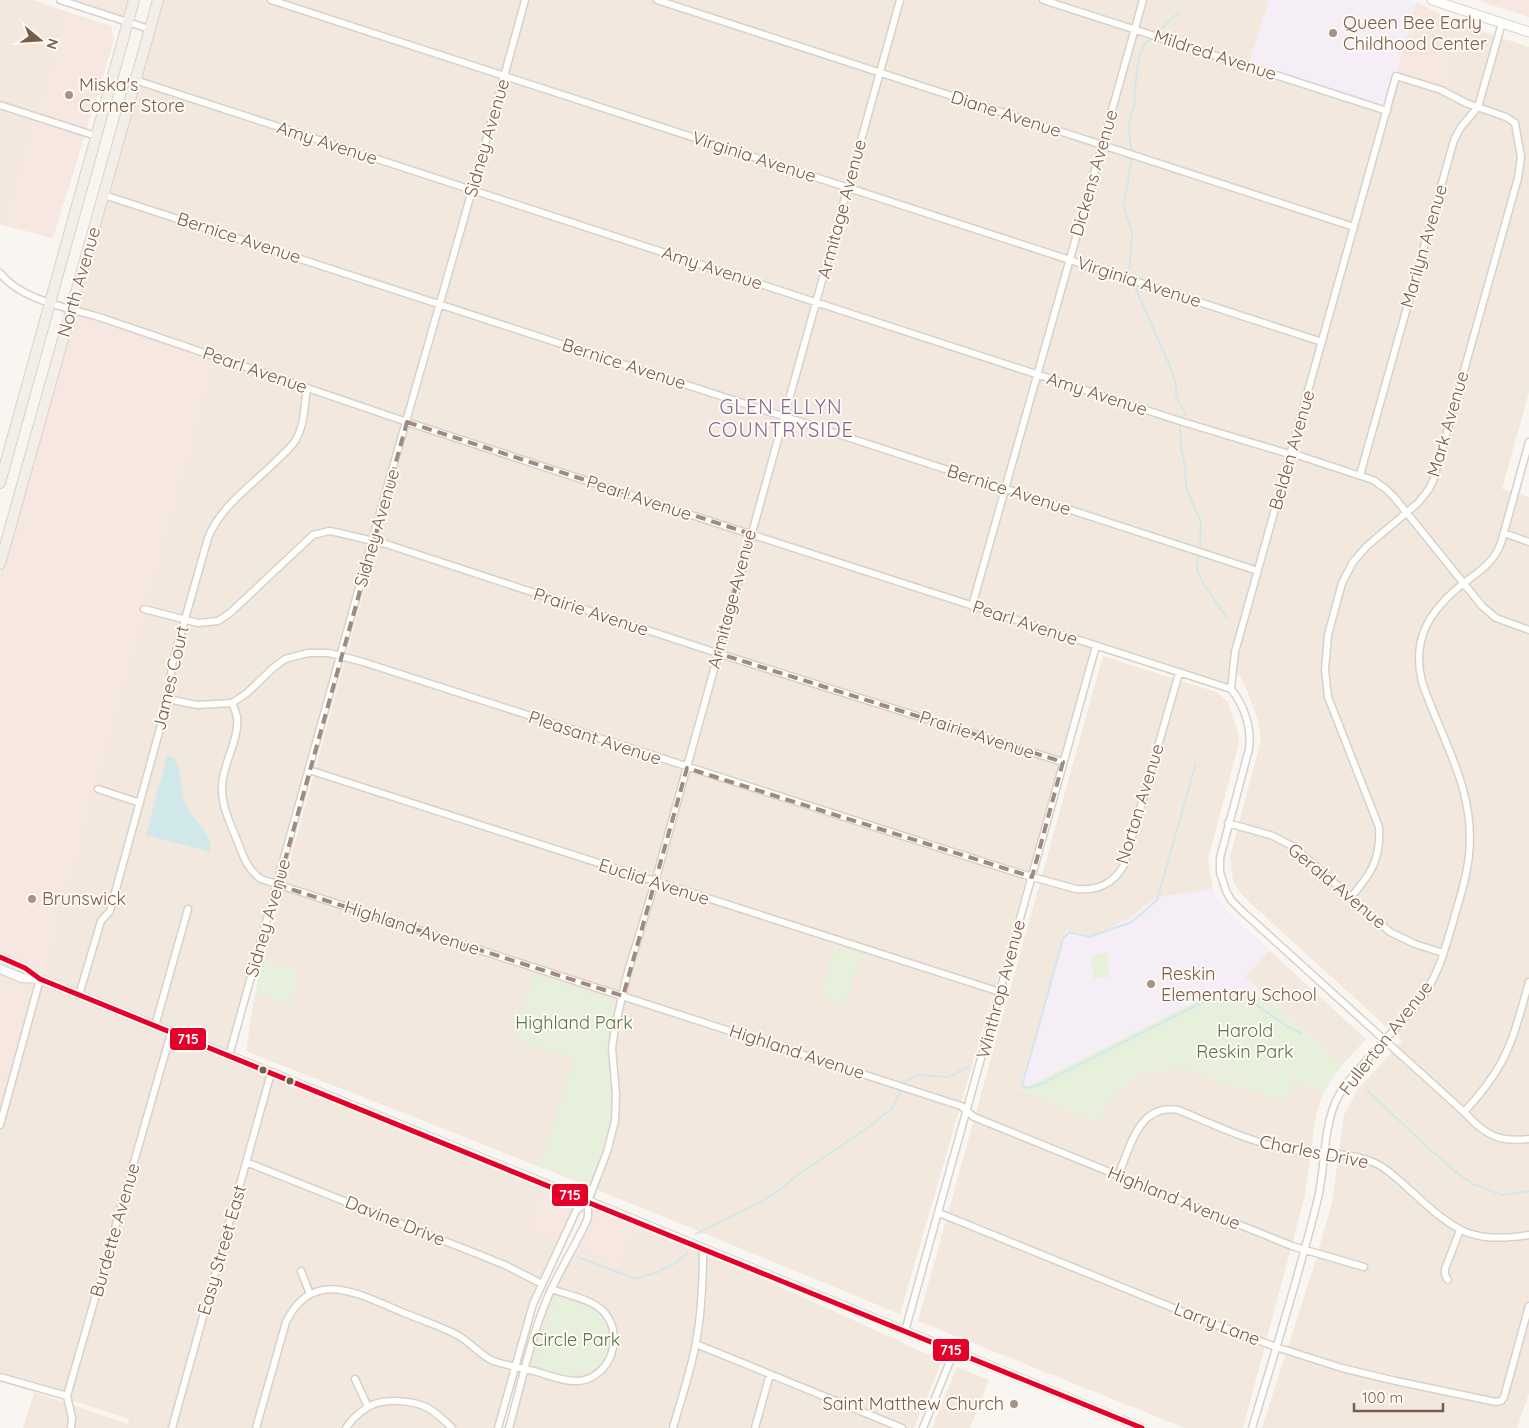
<svg xmlns="http://www.w3.org/2000/svg" width="1529" height="1428" font-family="Quicksand,sans-serif">
<style>
.residential{fill:#f2e8de}
.commercial{fill:#f6e8e1}
.education{fill:#f6eef6}
.green{fill:#e7f0db}
.water{fill:#d0e8ea}
.lines{fill:none;stroke-linecap:round;stroke-linejoin:round}
.stream{stroke:#d0e8ea;stroke-width:2}
.minor-casing{stroke:#d7d1cb;stroke-width:9}
.tertiary-casing{stroke:#d7d1cb;stroke-width:10}
.secondary-casing{stroke:#d9d2cb;stroke-width:11}
.primary-casing{stroke:#dad1cc;stroke-width:12}
.minor{stroke:#fefefd;stroke-width:6}
.tertiary{stroke:#fefefd;stroke-width:8}
.secondary{stroke:#fefefd;stroke-width:9}
.primary{stroke:#f3eee8;stroke-width:10}
.bus-1-casing{stroke:#fffaf3;stroke-width:9}
.bus-1{stroke:#e4002b;stroke-width:5}
.marked{fill:none;stroke:#9f8a7d;stroke-width:4;stroke-dasharray:10 6;stroke-linejoin:round}
.poi-dot{fill:#a69286;stroke:#fffaf3;stroke-width:2}
.bus-dot{fill:#7a5c4d;stroke:#fffaf3;stroke-width:2}
.labels{text-anchor:middle;stroke-width:4;stroke-linejoin:round;paint-order:stroke}
.poi-label{font-size:18px;fill:#7a5c4d;stroke:#fffaf3;text-anchor:start}
.street-label{font-size:18px;fill:#7a5c4d;stroke:#fffaf3}
.park-label{font-size:18px;fill:#537a41;stroke:#fffaf3}
.quarter-label{font-size:20px;letter-spacing:1px;fill:#846695;stroke:#fffaf3}
.line-badge{stroke:#fffaf3;stroke-width:2}
.badge-label{font-size:14px;text-anchor:middle;font-weight:bold;fill:#fff}
</style>
<rect width="100%" height="100%" fill="#f9f5f0"/>
<path class="residential" d="M0,0H34L68,12L2,225L0,224Z
M162,0H522L405,417L77,307Z
M529,0H1141L970,607L1094,646L900,1314L591,1187L246,1051L255,993L290,1005L300,972L263,960L409,426Z
M1146,0H1269L1249,64L1385,109L1233,653L1229,685L975,604Z
M1462,25L1529,47V392L1502,489L1529,497V1393L1517,1428H1262L1316,1260L1332,1202L1344,1115L1358,1089L1402,1041L1247,900L1238,890L1233,880L1230,857L1261,740L1258,720L1245,685L1235,668L1241,635L1399,75L1444,90Z
M216,359L404,424L227,1052L44,977Z
M1103,656L1216,692L1228,702L1239,736V743L1208,859L1213,889L1155,898L1131,917L1093,937L1020,1090L1098,1123L1108,1100L1143,1072L1188,1069L1221,1082L1285,1101L1294,1080L1323,1093L1316,1115L1305,1195L1243,1428H1185L918,1321Z
M1269,950L1366,1039L1341,1066L1245,977Z
M38,981L544,1186L527,1228L565,1245L541,1291L530,1317L498,1428H23L34,1392L128,1424L129,1419L0,1377V1093L6,1095Z
M636,1225L701,1250V1287L693,1346L670,1428H505L536,1318L551,1282L570,1246L619,1267Z
M705,1252L942,1361L914,1428H675L697,1344Z
M957,1367L989,1380L970,1428H932Z"/>
<path class="commercial" d="M69,0H132L126,21Z
M1482,0H1529V17L1482,2Z
M1416,2L1462,25L1444,90L1396,74Z
M68,12L111,26L114,41L53,238L2,225Z
M74,314L216,359L44,977L0,956V574Z
M0,968L38,981L6,1095L0,1093Z
M544,1186L585,1203L565,1245L526,1229Z
M589,1203L637,1223L619,1267L570,1246Z"/>
<path class="education" d="M1269,0H1411L1416,2L1385,109L1249,64Z
M1213,889L1218,900L1227,911L1269,950L1245,977L1267,998L1231,991L1203,998L1020,1090L1066,929L1093,937L1131,917L1155,898Z"/>
<path class="green" d="M836,946L862,954L845,1005L820,997Z
M1105,952L1108,954C1109,962 1108,969 1109,977L1094,979L1090,958Z
M263,960L300,972L290,1005L255,993Z
M534,974L616,1000L608,1051L612,1105L607,1143L589,1185L539,1166L574,1059L513,1039Z
M1231,991L1267,998L1341,1066L1323,1093L1294,1080L1285,1101L1221,1082L1188,1069L1143,1072L1108,1100L1098,1123L1020,1090L1203,998Z
M556,1296C568,1301 584,1304 596,1312C622,1331 607,1373 576,1375C563,1377 547,1369 534,1365L547,1321Z"/>
<path class="water" d="M167,756L174,757C183,771 179,790 186,805C194,824 213,830 210,852L146,835Z"/>
<g class="lines">
<path class="stream" d="M1157,33L1178,13
M1132,151C1127,134 1129,116 1136,100L1134,97L1139,56L1144,45L1151,38
M1129,274L1132,232L1125,212L1124,205L1132,158
M1134,285L1170,366L1176,385V395L1186,415
M1180,426L1181,448L1185,465L1186,488L1201,522L1200,547
M1198,556L1197,569L1201,580L1227,618
M1196,763L1157,900L1132,922L1089,937L1069,932L1063,939L1022,1086L1030,1088L1039,1085L1203,1002C1218,998 1232,994 1247,998L1288,1027L1301,1033
M904,1082L917,1075L948,1077L970,1066
M1367,1090L1425,1145L1457,1173L1473,1184L1502,1195L1529,1191
M696,1234C728,1217 771,1202 796,1176L873,1124L893,1107L901,1091
M578,1257L636,1279L658,1272L677,1262L687,1253"/>
<g class="minor-casing">
<path id="minor" d="M60,0L149,29
M271,0L1322,342
M657,0L1354,227
M1043,0L1387,111
M135,80L1183,422L1286,453L1290,456
M0,105L96,136
M104,195L1258,571
M0,273C21,300 68,308 99,317L407,422L682,512L1231,689
M1291,453L1373,480L1386,489L1394,497L1482,606L1496,618L1529,630
M1360,475L1454,140L1461,127L1478,107L1502,23
M1504,533L1529,542
M972,606L1143,0
M144,609L198,623L218,621L230,613L313,535L329,531L335,532L386,544L717,653L1063,762
M168,699L197,705L232,703L247,693L273,668L285,659L308,653H329L363,662L1018,873L1076,889C1098,891 1113,884 1124,865L1179,673
M232,703C234,707 236,713 237,717C240,737 223,764 222,785C221,805 230,823 237,840C243,856 247,869 261,879L961,1106L974,1117L1292,1246L1364,1267
M309,770L1000,992
M98,789L140,803
M1228,823L1273,836L1294,847L1390,932L1415,944L1443,953
M1351,897C1371,874 1381,859 1379,827L1328,697L1325,670L1328,635L1342,583L1353,562L1367,546L1418,503L1429,489L1433,481L1518,178L1521,157L1515,123L1506,117L1466,103L1441,90L1396,76L1235,652L1231,689C1244,705 1252,728 1249,749L1220,858V872L1226,891L1231,900L1242,911L1464,1112C1484,1134 1498,1143 1529,1139
M79,995L101,921L110,911L168,699L172,665L208,538C220,507 251,486 274,463C281,456 290,449 295,441C305,425 304,406 307,388
M155,1026L188,909
M229,1056C278,884 324,712 372,541C423,360 476,181 525,0
M1464,1112C1478,1097 1491,1081 1501,1063C1515,1037 1521,1009 1529,982
M0,1125L40,979
M246,1162L505,1265L542,1284
M1118,1176C1130,1148 1138,1103 1178,1110C1213,1124 1248,1141 1285,1149C1313,1154 1354,1151 1379,1165C1391,1172 1401,1182 1411,1191C1454,1230 1469,1244 1529,1235
M939,1213L1193,1316L1276,1347L1342,1368L1396,1381L1496,1402L1501,1401L1504,1397L1529,1306
M301,1271L310,1294
M1448,1280L1445,1275V1269L1460,1230
M905,1331L1096,646
M696,1344L902,1428
M0,1377L67,1396
M355,1379L368,1407
M71,1428L72,1418L67,1396L171,1033
M172,1428L271,1073
M256,1428L286,1322C313,1266 360,1295 402,1312C420,1320 441,1326 459,1336C471,1343 480,1355 493,1361C506,1365 520,1368 534,1371C548,1375 564,1382 579,1381C611,1377 625,1336 604,1312C592,1299 568,1295 551,1289
M346,1428C351,1420 360,1412 368,1407C383,1398 413,1400 428,1408C437,1413 445,1421 452,1428
M498,1428L533,1304L576,1211L588,1201
M509,1428C521,1385 530,1340 547,1299C558,1272 575,1247 587,1220L588,1216V1201L607,1152L615,1121L616,1095L612,1048L615,1027L627,975L655,882L900,0
M673,1428C681,1399 691,1371 696,1342C702,1311 703,1280 703,1249
M755,1428L770,1374
M923,1428L954,1351
M1252,1428C1275,1352 1299,1276 1318,1198C1325,1167 1323,1133 1335,1103C1341,1089 1351,1078 1361,1067C1380,1044 1402,1023 1420,1000C1438,977 1445,949 1453,922C1459,900 1467,878 1469,855C1476,790 1442,741 1422,682C1411,637 1431,609 1465,582C1480,571 1494,562 1501,543L1529,442"/>
</g>
<g class="tertiary-casing">
<path id="tertiary" d="M0,957L25,968L40,979L588,1201L1142,1428
M0,969L22,978L40,979"/>
</g>
<g class="secondary-casing">
<path id="secondary" d="M1432,0L1529,32"/>
</g>
<g class="primary-casing">
<path id="primary" d="M0,483L134,0
M0,564L158,0"/>
</g>
<use href="#minor" class="minor"/>
<use href="#tertiary" class="tertiary"/>
<use href="#secondary" class="secondary"/>
<use href="#primary" class="primary"/>
<g class="bus-1-casing">
<path id="bus-1" d="M0,957L25,968L40,979L1142,1428"/>
</g>
<use href="#bus-1" class="bus-1"/>
</g>
<path class="marked" d="M407,422L751,534L717,653L1063,762L1032,877L687,768L623,996L278,885Z"/>
<g class="poi-dot">
<circle cx="1333" cy="33" r="5"/>
<circle cx="69" cy="95" r="5"/>
<circle cx="32" cy="899" r="5"/>
<circle cx="1151" cy="984" r="5"/>
<circle cx="1014" cy="1404" r="5"/>
</g>
<g class="bus-dot">
<circle cx="263" cy="1070" r="4.5"/>
<circle cx="290" cy="1081" r="4.5"/>
</g>
<g class="labels">
<g class="poi-label">
<text x="1343" y="29">Queen Bee Early<tspan x="1343" dy="21">Childhood Center</tspan></text>
<text x="79" y="91">Miska's<tspan x="79" dy="21">Corner Store</tspan></text>
<text x="42" y="905">Brunswick</text>
<text x="1161" y="980">Reskin<tspan x="1161" dy="21">Elementary School</tspan></text>
<text x="1004" y="1410" text-anchor="end">Saint Matthew Church</text>
</g>
<g class="street-label">
<text transform="translate(1215 55) rotate(18)" y="6">Mildred Avenue</text>
<text transform="translate(1006 114) rotate(18)" y="6">Diane Avenue</text>
<text transform="translate(487 138) rotate(-74)" y="6">Sidney Avenue</text>
<text transform="translate(327 143) rotate(18)" y="6">Amy Avenue</text>
<text transform="translate(754 157) rotate(18)" y="6">Virginia Avenue</text>
<text transform="translate(1094 173) rotate(-74)" y="6">Dickens Avenue</text>
<text transform="translate(842 209) rotate(-75)" y="6">Armitage Avenue</text>
<text transform="translate(239 238) rotate(18)" y="6">Bernice Avenue</text>
<text transform="translate(1424 246) rotate(-74)" y="6">Marilyn Avenue</text>
<text transform="translate(712 268) rotate(18)" y="6">Amy Avenue</text>
<text transform="translate(79 282) rotate(-74)" y="6">North Avenue</text>
<text transform="translate(1139 282) rotate(18)" y="6">Virginia Avenue</text>
<text transform="translate(624 364) rotate(18)" y="6">Bernice Avenue</text>
<text transform="translate(255 370) rotate(19)" y="6">Pearl Avenue</text>
<text transform="translate(1097 394) rotate(18)" y="6">Amy Avenue</text>
<text transform="translate(1448 424) rotate(-74)" y="6">Mark Avenue</text>
<text transform="translate(1292 450) rotate(-74)" y="6">Belden Avenue</text>
<text transform="translate(1009 490) rotate(18)" y="6">Bernice Avenue</text>
<text transform="translate(639 498) rotate(18)" y="6">Pearl Avenue</text>
<text transform="translate(377 528) rotate(-74)" y="6">Sidney Avenue</text>
<text transform="translate(732 599) rotate(-75)" y="6">Armitage Avenue</text>
<text transform="translate(591 612) rotate(18)" y="6">Prairie Avenue</text>
<text transform="translate(1025 623) rotate(18)" y="6">Pearl Avenue</text>
<text transform="translate(171 678) rotate(-77)" y="6">James Court</text>
<text transform="translate(977 735) rotate(18)" y="6">Prairie Avenue</text>
<text transform="translate(595 738) rotate(18)" y="6">Pleasant Avenue</text>
<text transform="translate(1140 804) rotate(-73)" y="6">Norton Avenue</text>
<text transform="translate(654 882) rotate(18)" y="6">Euclid Avenue</text>
<text transform="translate(1337 886) rotate(40)" y="6">Gerald Avenue</text>
<text transform="translate(268 918) rotate(-74)" y="6">Sidney Avenue</text>
<text transform="translate(412 928) rotate(18)" y="6">Highland Avenue</text>
<text transform="translate(1001 989) rotate(-75)" y="6">Winthrop Avenue</text>
<text transform="translate(1386 1038) rotate(-52)" y="6">Fullerton Avenue</text>
<text transform="translate(797 1052) rotate(18)" y="6">Highland Avenue</text>
<text transform="translate(1314 1152) rotate(11)" y="6">Charles Drive</text>
<text transform="translate(1174 1198) rotate(22)" y="6">Highland Avenue</text>
<text transform="translate(395 1221) rotate(22)" y="6">Davine Drive</text>
<text transform="translate(115 1230) rotate(-74)" y="6">Burdette Avenue</text>
<text transform="translate(222 1250) rotate(-74)" y="6">Easy Street East</text>
<text transform="translate(1217 1324) rotate(21)" y="6">Larry Lane</text>
</g>
<g class="park-label">
<text x="574" y="1029">Highland Park</text>
<text x="1245" y="1037">Harold<tspan x="1245" dy="21">Reskin Park</tspan></text>
<text x="576" y="1346">Circle Park</text>
</g>
<g class="quarter-label">
<text x="781" y="414">GLEN ELLYN<tspan x="781" dy="23">COUNTRYSIDE</tspan></text>
</g>
</g>
<g class="line-badge">
<rect x="169" y="1027" width="38" height="24" rx="5" fill="#e4002b"/>
<rect x="551" y="1183" width="38" height="24" rx="5" fill="#e4002b"/>
<rect x="932" y="1338" width="38" height="24" rx="5" fill="#e4002b"/>
</g>
<g class="badge-label">
<text x="188" y="1044">715</text>
<text x="570" y="1200">715</text>
<text x="951" y="1355">715</text>
</g>
<g transform="translate(40 40) rotate(108)" stroke="#fffaf3" stroke-width="4" paint-order="stroke">
<path d="M0-4L9 19L0 12L-9 19Z" fill="#7a5c4d"/>
<text y="-8" font-size="14" font-weight="bold" text-anchor="middle" fill="#7a5c4d">N</text>
</g>
<path d="M1354 1403v8h89v-8" fill="none" stroke="#7a5c4d" stroke-width="2.5"/>
<text x="1362" y="1403" font-size="15" fill="#7a5c4d" stroke="#fffaf3" stroke-width="4" paint-order="stroke">100 m</text>
</svg>
